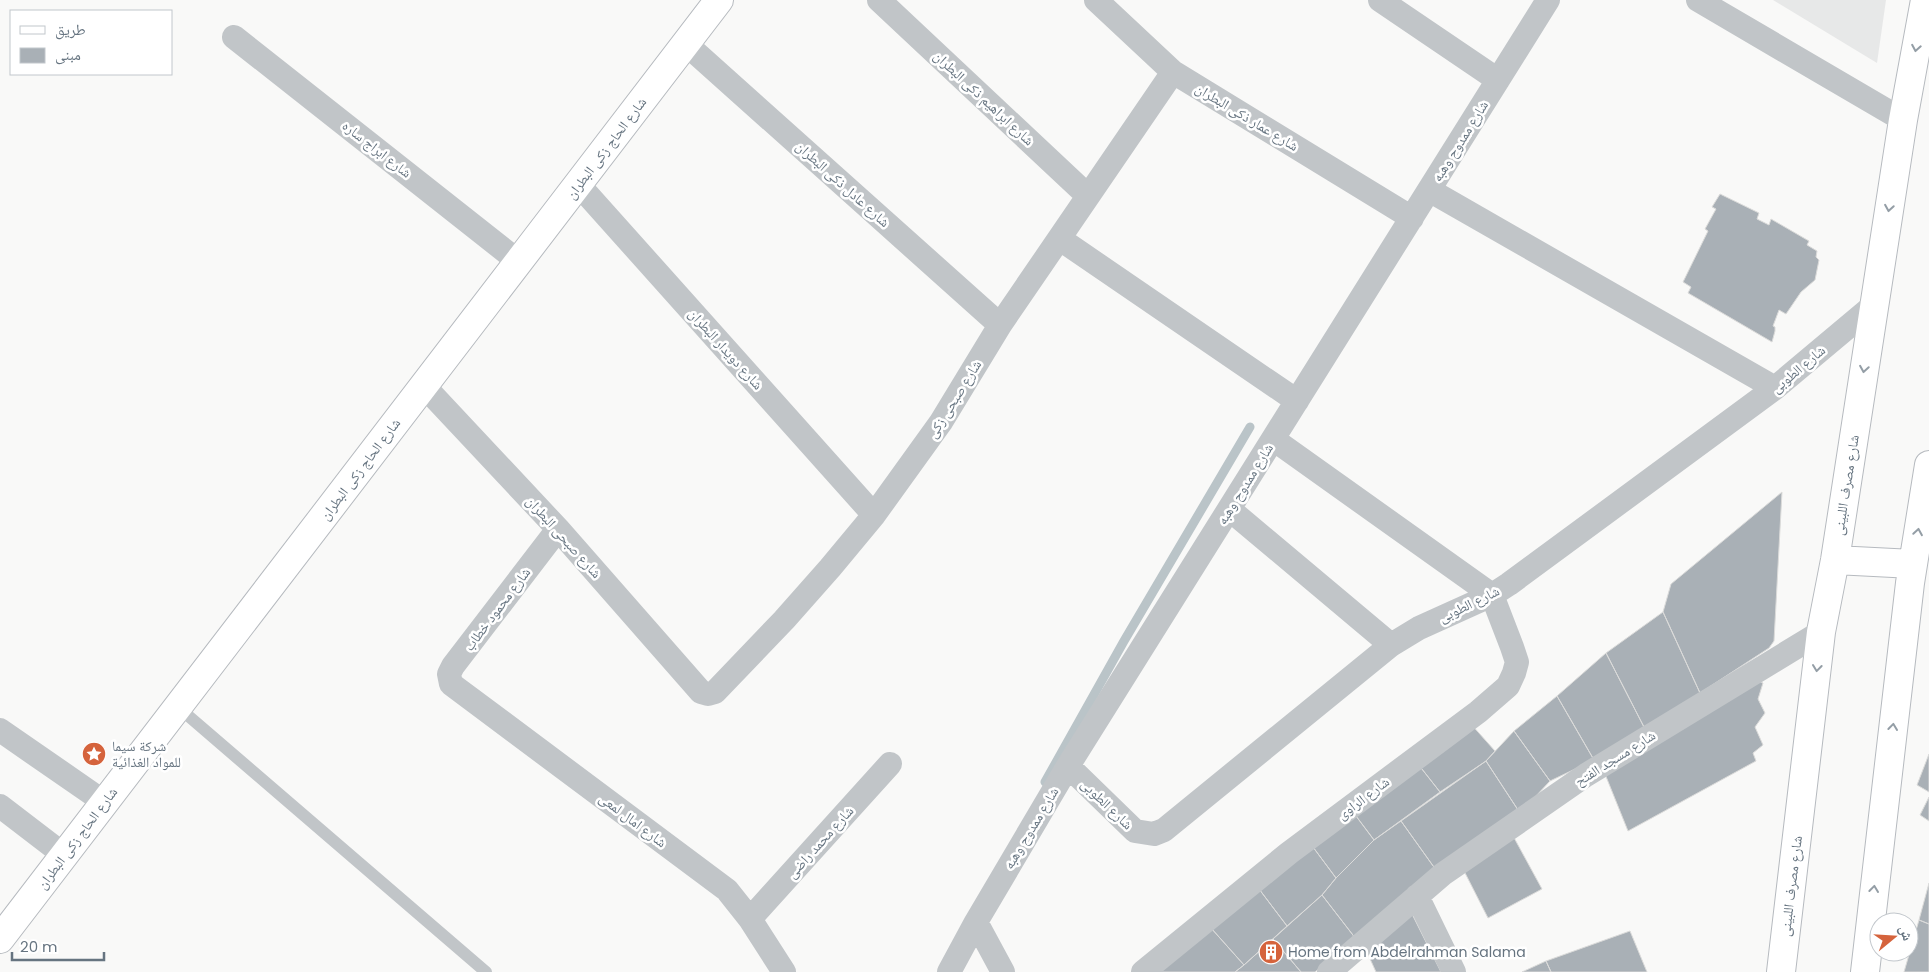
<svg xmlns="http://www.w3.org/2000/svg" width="1929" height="972" font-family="Poppins,'Noto Naskh Arabic',sans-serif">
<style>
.built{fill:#e7e8e8}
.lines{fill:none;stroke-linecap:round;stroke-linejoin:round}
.stream{stroke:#bac4c8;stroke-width:9}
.building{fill:#a9b0b6;stroke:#dbdbda}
.secondary-casing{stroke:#b6babf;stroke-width:30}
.lane{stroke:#c1c5c8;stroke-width:12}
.street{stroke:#c1c5c8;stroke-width:24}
.secondary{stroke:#fff;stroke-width:28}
.oneway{stroke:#949ea6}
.labels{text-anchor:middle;stroke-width:5;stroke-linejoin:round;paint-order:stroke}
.street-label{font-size:14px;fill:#667480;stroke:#fff}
.poi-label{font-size:14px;fill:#667480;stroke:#fff;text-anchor:start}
</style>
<rect width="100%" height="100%" fill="#f9f9f8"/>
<path class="built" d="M1773,0H1886L1877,63Z"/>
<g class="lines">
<path class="stream" d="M1045,782L1124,641L1250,427"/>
</g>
<path class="building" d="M1720,194L1759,213L1757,219L1769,225L1771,219L1809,241L1807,245L1817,251L1816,257L1819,260L1815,280L1801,292L1786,314L1779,310L1773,326L1775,327V331L1772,342L1688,293L1691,287L1683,282L1708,231L1705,229L1716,209L1712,207Z
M1782,492L1774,641L1769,648L1700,693L1663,612L1671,584Z
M1663,612L1700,693L1645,729L1606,653Z
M1606,653L1645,729L1594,760L1557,696Z
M1754,679L1763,683L1758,699L1765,713L1755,727L1763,745L1753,753L1756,761L1628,831L1605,774Z
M1557,696L1594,760L1550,781L1514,731Z
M1470,723L1495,751L1486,761L1440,792L1418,764Z
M1514,731L1550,781L1520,813L1486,761Z
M1929,754V792L1917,785Z
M1486,761L1520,813L1436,870L1401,821Z
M1418,764L1440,792L1374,840L1353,812Z
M1929,797V821L1920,815Z
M1353,812L1374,840L1336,878L1310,843Z
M1401,821L1436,870L1356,939L1322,895L1336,878L1374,840Z
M1512,834L1542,889L1488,918L1461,865Z
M1310,843L1336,878L1322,895L1287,926L1256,885Z
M1929,883V924L1919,920Z
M1256,885L1287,926L1244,965L1211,928Z
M1322,895L1356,939L1315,972H1301L1273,939Z
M1411,912L1441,972H1376L1366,950Z
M1919,920L1929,924V972H1904Z
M1211,928L1244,965L1235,972H1156Z
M1630,931L1647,972H1551L1546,961Z
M1273,939L1301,972H1235L1244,965Z
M1546,961L1551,972H1522Z"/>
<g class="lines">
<g class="secondary-casing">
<path id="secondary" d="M1835,560L1913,564
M0,939L719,0
M1781,972L1821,632L1835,560L1903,120L1925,0
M1865,972L1910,583L1929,465"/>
</g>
<path class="lane" d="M178,707L486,972"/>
<path class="street" d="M879,0L1088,196
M1096,0L1173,72L1412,218
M1380,0L1498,80
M1698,0L1903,120
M234,37L519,262
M686,44L1000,325
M578,184L874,515
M1429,190L1775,388
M1060,239L1297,401
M424,386L558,529L701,692L708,694L715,692L784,620L830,568L874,515L941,422L1000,325L1173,72
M1229,509L1391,645
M558,529L453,666L449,674L451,684L727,890L750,919L784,972
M0,730L104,802
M1068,766L1135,831L1154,834L1164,830L1391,645L1419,628L1492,595L1509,584L1775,388L1874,305
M0,806L64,855
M1417,896L1454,972
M750,919L890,764
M976,922L1003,972
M949,972L976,922L1068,766L1548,0
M1143,972L1289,853L1478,712L1508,686L1514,673L1517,662L1512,647L1492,595L1273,439
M1329,972L1443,874L1586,775L1821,632"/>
<use href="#secondary" class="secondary"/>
</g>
<defs><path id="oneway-chevron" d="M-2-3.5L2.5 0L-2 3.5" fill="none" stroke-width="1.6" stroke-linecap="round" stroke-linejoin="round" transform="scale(1.25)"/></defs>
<g class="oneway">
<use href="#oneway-chevron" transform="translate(1916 48) rotate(100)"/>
<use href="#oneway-chevron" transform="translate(1889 208) rotate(99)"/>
<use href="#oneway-chevron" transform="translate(1864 369) rotate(99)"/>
<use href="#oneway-chevron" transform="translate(1918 532) rotate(-81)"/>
<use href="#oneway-chevron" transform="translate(1817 668) rotate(97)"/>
<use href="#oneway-chevron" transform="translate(1893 727) rotate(-83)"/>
<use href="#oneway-chevron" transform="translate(1874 889) rotate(-83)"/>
</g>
<defs>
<g id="sight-disc" transform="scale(1.25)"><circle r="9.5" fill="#d5633c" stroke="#fff"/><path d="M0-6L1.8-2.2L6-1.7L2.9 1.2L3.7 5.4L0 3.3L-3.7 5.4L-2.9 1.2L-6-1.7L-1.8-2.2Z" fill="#fff"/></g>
<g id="building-disc" transform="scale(1.25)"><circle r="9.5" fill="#d5633c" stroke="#fff"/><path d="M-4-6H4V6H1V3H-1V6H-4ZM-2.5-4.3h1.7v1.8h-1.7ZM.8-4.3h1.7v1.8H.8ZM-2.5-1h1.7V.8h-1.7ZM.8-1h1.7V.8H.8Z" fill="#fff"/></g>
</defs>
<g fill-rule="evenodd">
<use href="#sight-disc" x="94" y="754"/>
<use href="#building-disc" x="1271" y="952"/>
</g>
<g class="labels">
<g class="street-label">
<text transform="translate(984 98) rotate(43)" y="5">شارع ابراهيم ذكى البطران</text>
<text transform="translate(1247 117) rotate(31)" y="5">شارع عمار ذكى البطران</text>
<text transform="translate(1460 141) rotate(-58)" y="5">شارع ممدوح وهبه</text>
<text transform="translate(606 148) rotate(-53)" y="5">شارع الحاج زكى البطران</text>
<text transform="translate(377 149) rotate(38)" y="5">شارع ابراج ساره</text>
<text transform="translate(843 184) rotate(42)" y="5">شارع عادل ذكى البطران</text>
<text transform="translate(726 349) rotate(48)" y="5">شارع دويدار البطران</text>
<text transform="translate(1798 369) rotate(-40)" y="5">شارع الطوبى</text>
<text transform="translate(954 399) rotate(-58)" y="5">شارع صبحى زكى</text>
<text transform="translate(360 469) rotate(-53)" y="5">شارع الحاج زكى البطران</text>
<text transform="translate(1245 484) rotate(-58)" y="5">شارع ممدوح وهبه</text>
<text transform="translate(1846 485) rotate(-81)" y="5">شارع مصرف اللبينى</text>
<text transform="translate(564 537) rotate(48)" y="5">شارع صبحى البطران</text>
<text transform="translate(1469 604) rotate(-26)" y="5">شارع الطوبى</text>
<text transform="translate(497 609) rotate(-53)" y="5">شارع محمود خطاب</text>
<text transform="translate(1615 758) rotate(-32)" y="5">شارع مسجد الفتح</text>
<text transform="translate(1363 798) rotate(-37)" y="5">شارع الراوى</text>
<text transform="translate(1107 804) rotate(44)" y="5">شارع الطوبى</text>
<text transform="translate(633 820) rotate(37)" y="5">شارع امال لمعى</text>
<text transform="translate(1031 828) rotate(-59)" y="5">شارع ممدوح وهبه</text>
<text transform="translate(77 838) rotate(-53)" y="5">شارع الحاج زكى البطران</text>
<text transform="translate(820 842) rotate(-48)" y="5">شارع محمد راضى</text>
<text transform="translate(1791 886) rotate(-83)" y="5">شارع مصرف اللبينى</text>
</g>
<g class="poi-label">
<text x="112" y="751">شركة سيما<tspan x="112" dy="16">للمواد الغذائية</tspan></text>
<text x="1288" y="957">Home from Abdelrahman Salama</text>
</g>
</g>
<rect x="10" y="10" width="162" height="65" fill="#ffffff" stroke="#c2c7cc"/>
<rect x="20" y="26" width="25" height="8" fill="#ffffff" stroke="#c2c7cc"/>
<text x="55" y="35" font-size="15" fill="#667480">طريق</text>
<rect x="20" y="48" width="25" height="15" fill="#a9b0b6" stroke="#c2c7cc"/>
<text x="55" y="60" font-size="15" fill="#667480">مبنى</text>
<g transform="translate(1894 937) rotate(72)"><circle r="24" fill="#ffffff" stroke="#c2c7cc"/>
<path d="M0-4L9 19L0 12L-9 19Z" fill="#d5633c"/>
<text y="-8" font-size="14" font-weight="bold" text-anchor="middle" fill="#667480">ش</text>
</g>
<path d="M12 952v8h92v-8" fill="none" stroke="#667480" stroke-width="2.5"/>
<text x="20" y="952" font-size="15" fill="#667480" stroke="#ffffff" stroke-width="4" paint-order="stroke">20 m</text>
</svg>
